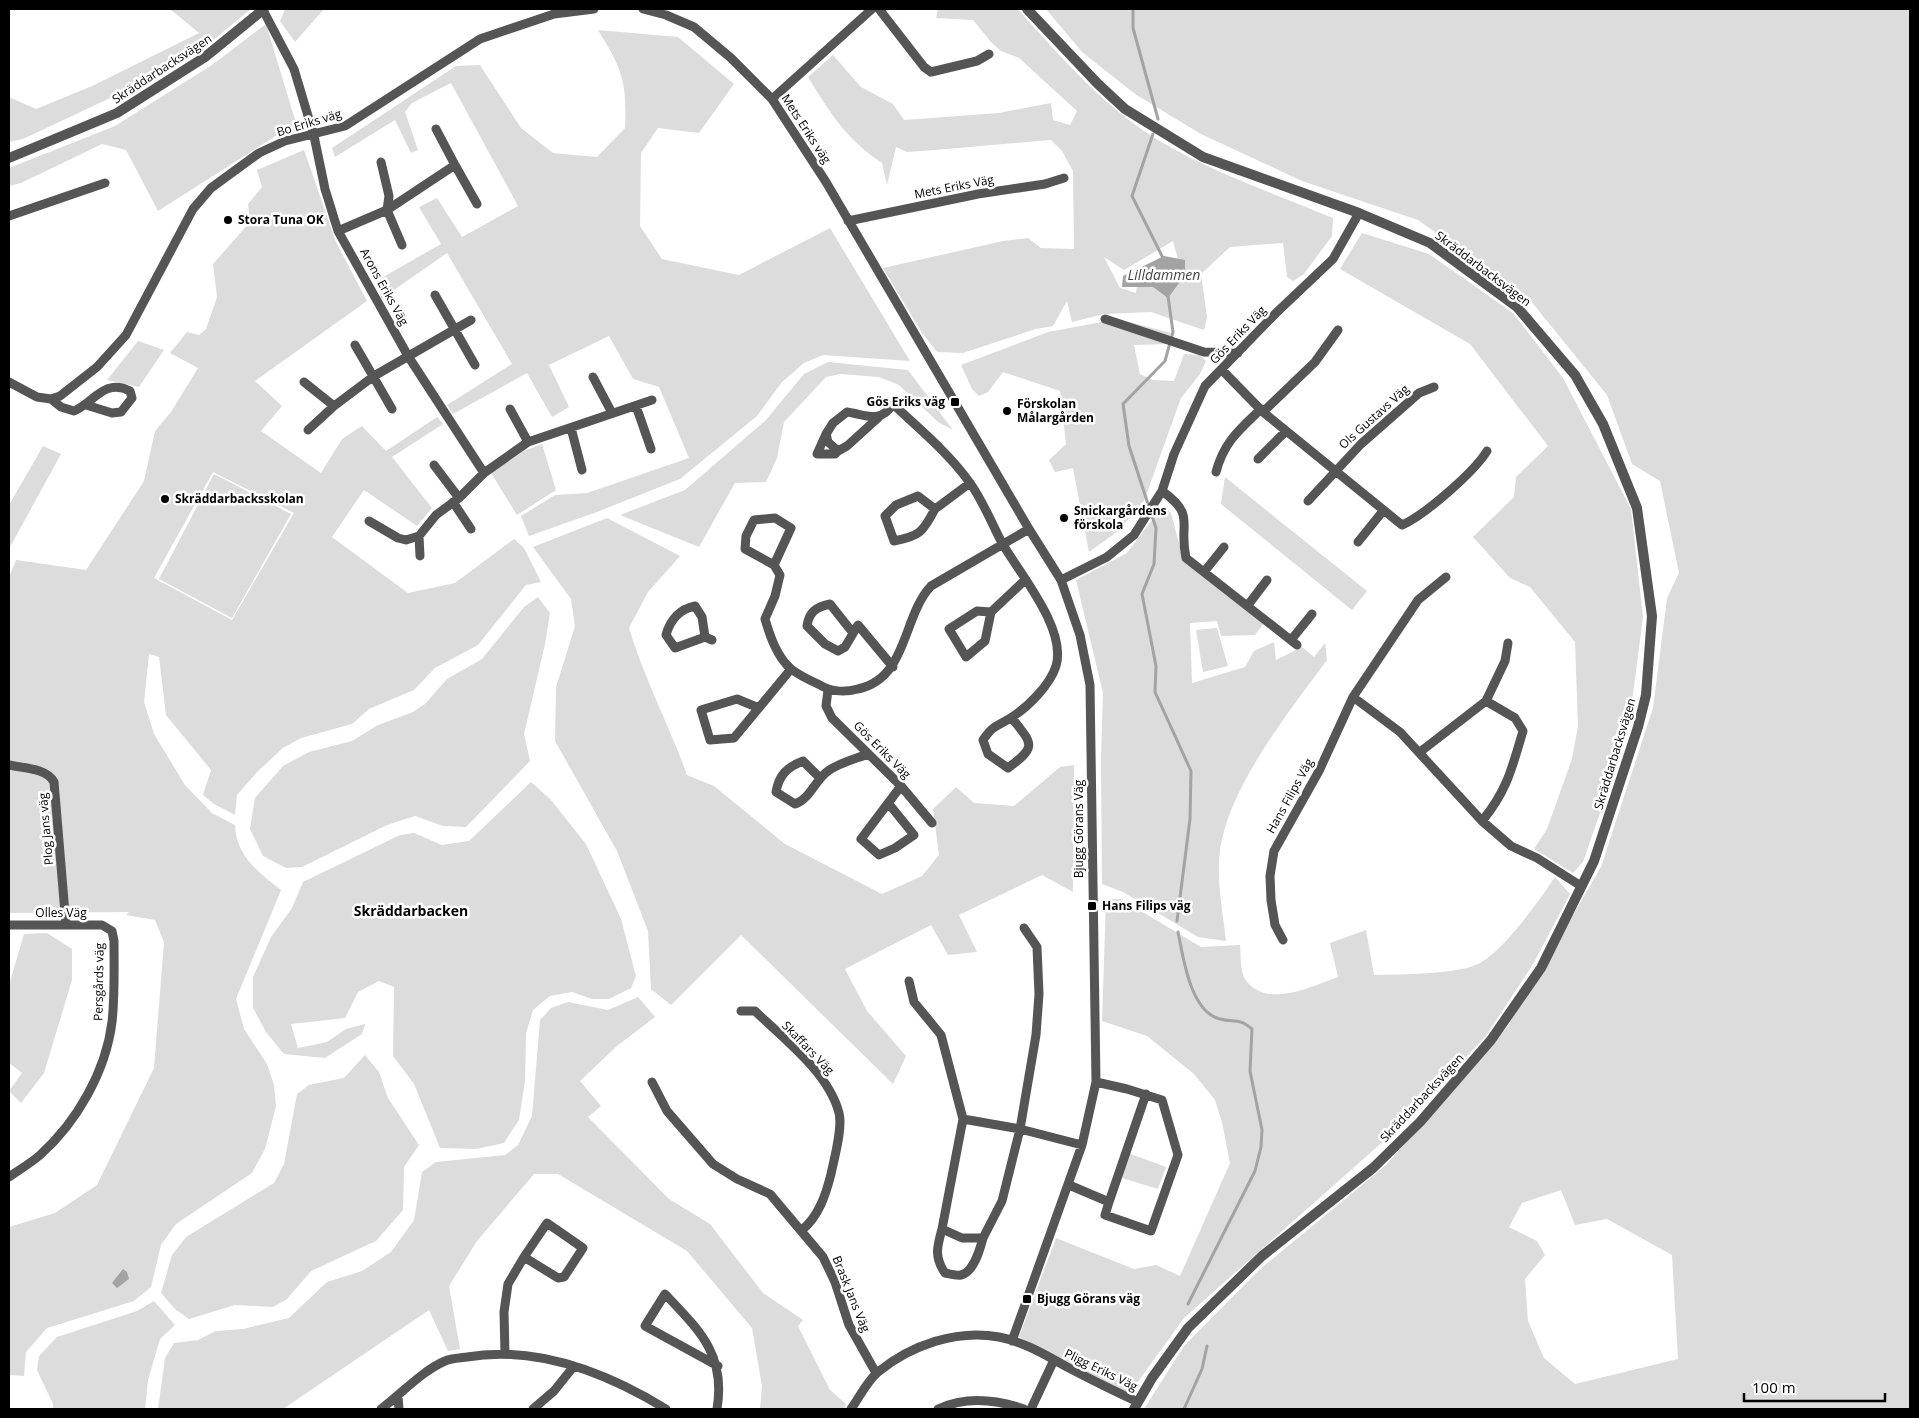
<svg xmlns="http://www.w3.org/2000/svg" width="1919" height="1418" font-family="'Open Sans',sans-serif">
<style>
.green{fill:#dcdcdc;fill-rule:evenodd}
.water{fill:#a3a3a3}
.lines{fill:none;stroke-linecap:round;stroke-linejoin:round}
.stream{stroke:#a3a3a3;stroke-width:3}
.minor{stroke:#555;stroke-width:9}
.tertiary{stroke:#555;stroke-width:10}
.poi-dot{fill:#000;stroke:#fff;stroke-width:2}
.labels{text-anchor:middle;stroke-width:5;stroke-linejoin:round;paint-order:stroke}
.street-label{font-size:12px;fill:#000;stroke:#fff}
.poi-label{font-size:12px;font-weight:bold;fill:#000;stroke:#fff;text-anchor:start}
.water-label{font-size:14px;font-style:italic;fill:#444;stroke:#fff}
.neighbourhood-label{font-size:14px;font-weight:bold;fill:#000;stroke:#fff}
</style>
<rect width="100%" height="100%" fill="#fff"/>
<path class="green" d="M170,9H251L211,42L108,99L23,139L9,142V97L36,109L92,86L199,33Z
M285,9H324L295,42L280,21Z
M938,9H1018C1059,56 1108,111 1163,143C1216,174 1276,194 1333,218L1332,236L1304,274L1293,281L1287,277L1283,243L1230,247L1201,274L1207,317L1204,330L1151,312L1104,314L1072,322L1067,301L1053,326L1036,329L963,353L937,352L922,333L883,268L1003,241L1028,238L1041,248L1074,249L1073,171L1062,151L1051,140L935,150L907,152L896,147L887,185L882,163C846,139 830,113 808,77L833,55L861,87L893,104L904,120L999,113L1051,103L1053,120L1070,125L1077,111L1019,58L1001,51L991,42L973,20L936,18ZM1173,241L1181,270L1137,284L1136,293L1120,288L1104,257L1124,270Z
M1046,9H1910V1409H1144L1184,1346L1259,1270L1386,1165L1508,1026L1601,867L1653,708L1667,598L1679,573L1660,481L1632,464L1607,395L1530,300L1418,220L1302,181L1201,134L1135,94L1082,52ZM1561,1190L1575,1225L1607,1219L1672,1255L1678,1359L1575,1384L1544,1358L1528,1321L1525,1279L1545,1255L1537,1241L1509,1227L1522,1203Z
M266,24L296,123L158,211L126,150L102,144L21,183L9,186V168L115,126L212,65Z
M598,30L678,37L734,84L699,133L658,128L641,153L640,226L662,259L739,275L830,228L910,361L823,355L804,363L782,382L757,416L680,479L597,512L529,536L521,516L555,495L587,493L689,458L659,387L633,379L609,336L549,365L569,407L552,417L527,373L453,414L447,405L512,364L447,253L381,299L378,280L441,244L419,207L437,198L462,237L518,206L451,83L412,103L405,112L418,150L411,153L395,120L335,157L332,148L456,66L480,65L521,128L553,153L597,157L625,128C627,81 622,69 598,30Z
M304,150L336,242L367,301L255,381L282,406L261,431L321,473L342,439L362,426L386,451L437,417L443,424L392,457L432,508L417,526L364,490L332,537L408,593L455,583L514,539L524,548L541,582L526,585L478,645L435,668L414,690L369,709L352,724L301,738L283,748L258,771L237,795L235,815L214,804L203,795L211,770L166,715L159,657L149,654L144,702L154,734L185,785L212,813L235,825C236,856 259,873 281,890L236,999L244,1029L267,1064L274,1085L276,1106L265,1149L252,1173L176,1224L161,1245L151,1287L134,1301L47,1328L26,1352L24,1376L9,1375V1227L55,1213L97,1185L154,1068L164,942L155,920L126,915L129,912L9,913V577L16,560L86,570L144,481L155,431L171,412L198,368L170,353L187,332L199,335L206,329L217,297L213,264L250,222L248,204L262,187L257,170ZM213,472L294,513L232,620L154,578Z
M1362,233L1429,254L1513,313L1563,378L1631,509L1643,617L1628,732L1583,862L1573,873L1534,849L1547,829L1572,759L1578,726L1575,642L1530,587L1510,578L1473,537L1514,497L1516,477L1548,446L1470,344L1340,269Z
M1118,319L1171,333L1167,344L1134,345L1140,374L1153,380L1174,381L1184,354L1200,355L1206,361L1200,374L1181,398L1144,501L1118,531L1089,552L1073,468L1055,472L1049,460L1066,444L1060,391L1003,372L988,392L979,396L972,389L961,365L1048,332Z
M138,341L164,350L139,387L107,380Z
M828,362L908,370L953,430L938,422L899,385L879,377L840,374L826,377L784,422L777,458L766,482L735,483L699,547L620,515L685,490L765,421L804,374Z
M542,444L556,490L517,515L491,473L524,451Z
M43,446L61,454L9,549V505Z
M214,474L291,514L232,618L159,579Z
M1225,477L1367,591L1352,610L1221,504Z
M1167,509L1171,513L1183,558L1264,623L1255,635L1221,636L1217,621L1190,623L1192,683L1245,667L1254,651L1274,642L1276,660L1302,647L1314,657L1325,643L1327,660C1289,712 1229,786 1220,850C1216,880 1223,912 1226,941L1198,937L1123,892L1102,884L1101,759L1103,693L1076,580L1127,553L1155,516Z
M607,518L680,556L648,592L629,628C644,678 669,725 687,775L714,786L785,844L882,894L922,876L939,855L933,809L956,787L974,803L1014,806L1060,767L1074,765L1073,892L1042,875L959,915L977,952L948,955L931,925L845,969L867,1011L906,1056L893,1084L741,935L671,1005L651,989L648,931L617,851L555,741L556,687L575,626L571,599L533,547Z
M538,597L550,613L545,644L524,734L530,761L466,827L443,826L415,816L387,825L302,867L286,868L263,856L250,829L255,798L283,766L309,752L352,741L378,725L413,712L425,704L447,679L482,659L524,607Z
M1217,628L1228,666L1203,672L1196,630Z
M531,782L551,800L586,844L621,919L636,976L631,988L609,999H592L572,992L550,996L533,1010L526,1033L525,1081L519,1120L504,1143L476,1149L440,1148L414,1084L393,1056L394,987L379,981L358,992L345,1018L291,1024L298,1048L327,1042L346,1029L365,1024L362,1034L325,1058L284,1054L266,1032L253,1008V977L271,937L292,908L303,882L400,835L414,833L442,845L469,841Z
M1555,877L1570,894L1532,966L1485,1037L1404,1123L1184,1318L1129,1394L1019,1337L1056,1238L1134,1269L1156,1265L1180,1276L1230,1163L1222,1122L1215,1100L1194,1074L1147,1036L1102,1021L1106,899H1121L1201,947L1240,945C1241,955 1240,972 1245,979C1266,1010 1312,986 1338,977L1330,943L1366,930L1374,975C1400,974 1458,975 1480,963C1504,950 1539,901 1555,877Z
M47,933L72,949V980L44,1073L21,1103L9,1091L22,1073L9,1063V985L24,934Z
M638,997L655,1017L617,1046L580,1081L601,1106L588,1117L669,1199L710,1224L763,1293L803,1320L798,1326L830,1390L846,1404L844,1409H760L762,1386L752,1328L687,1251L558,1174H534L477,1241L449,1286L460,1349L448,1351L429,1310L283,1409H158L165,1358L174,1343L198,1340L216,1331L243,1329L289,1318L327,1282L362,1271L391,1252L414,1220L422,1172L436,1162L505,1155L518,1145L532,1116L540,1020L551,1008L568,1002L608,1010Z
M365,1055L379,1072L388,1098L419,1145L404,1167L403,1210L376,1241L311,1271L287,1299L273,1307L235,1305L189,1319L175,1309L161,1293L172,1255L186,1237L274,1183L284,1164L297,1094L309,1085L344,1078Z
M1128,1153L1166,1167L1158,1189L1122,1178Z
M154,1301L175,1325L160,1339L148,1380L145,1409H53V1404L37,1370L39,1356L57,1337L137,1311Z"/>
<path class="water" d="M1164,256L1185,260V275L1168,298L1153,287H1122L1123,276Z
M123,1269L127,1272L129,1279L117,1288L112,1283Z"/>
<g class="lines">
<path class="stream" d="M1133,9V28L1158,119
M1153,134L1132,196L1164,260
M1149,507L1129,446L1123,404L1165,361L1173,332L1168,296
M1151,513L1156,528L1154,564L1142,594L1156,666L1155,692L1191,771L1190,819L1177,921
M1178,932C1183,956 1190,1012 1220,1019C1235,1023 1238,1017 1252,1029L1250,1071L1262,1130L1261,1147L1255,1171L1188,1304
M1184,1409L1202,1369L1207,1346"/>
<path class="minor" d="M643,9L666,15L694,27L731,58L772,99L826,182L1029,529L1061,580L1080,635L1090,685L1096,1082L1082,1145L1012,1341
M879,9L924,67L931,72L977,61L989,54
M263,10L294,69L314,136L325,189L338,231L408,356L484,473
M772,99L872,9
M381,162L389,196L387,210L402,245
M455,165L477,204
M9,216L105,183
M848,221L978,194L1045,184L1064,178
M338,231L387,210L455,165L436,129
M435,295L475,365
M1105,319L1204,352L1238,353
M355,345L392,409
M1222,370L1263,412L1402,525C1425,515 1474,472 1487,451
M593,377L612,413
M9,382L37,397L51,399L60,396L97,367L126,335L193,209L211,188L259,153L285,141L345,126L480,39L554,14L594,9
M304,382L334,406L374,376L471,320
M51,399L61,407L74,411C94,402 105,378 130,391L132,398L121,412L112,413L86,405
M636,406L651,449
M510,409L528,442
M1263,412L1315,362L1338,330
M879,417L847,446L838,451L828,442L826,434L833,423L847,412C867,415 880,424 893,404C919,429 949,453 970,483C983,501 992,524 1002,543C1020,574 1067,629 1056,666C1050,685 1028,707 1012,717C997,727 994,724 983,740L988,754L1008,768C1038,746 1032,744 1012,718
M571,428L582,470
M308,430L334,406
M826,434L817,454H835L838,451
M1258,459L1286,431
M434,465L459,498
M1216,472C1224,442 1239,430 1261,409
M1162,491C1197,516 1178,523 1186,558L1297,645
M1308,501L1361,444L1419,393L1434,387
M453,502L471,529
M935,509C923,532 920,536 894,541L885,516L896,505L918,496L935,509L970,483
M369,521L398,538L406,540L419,536L436,515L459,498L484,473L528,442L652,400
M419,536L420,556
M1358,542L1383,511
M774,565L745,549L746,536L754,520L775,518L791,528L774,565L780,575L775,596L765,619C770,636 777,657 791,669C799,675 809,680 818,684C831,692 843,693 858,689C908,678 902,617 931,586L1029,529
M1204,572L1224,547
M1061,580L1107,557L1134,535L1162,491L1174,454L1205,386L1276,313L1333,259L1359,213
M1248,605L1267,580
M991,612L985,641L966,657L949,629L977,611L991,612L1025,580
M853,633L830,604C816,607 809,612 807,626L825,644L838,651L845,647L858,625L893,667
M705,637L702,617L695,606C680,609 670,620 666,635L675,648L705,637L712,640
M1291,640L1312,614
M828,690L826,706L832,718L901,786L932,823
M1353,697L1400,732L1482,821L1511,846L1537,858L1581,886
M759,708L737,699L701,710L710,740L734,738L791,669
M1420,752L1486,701
M9,765C23,768 47,768 54,782L66,925
M820,778L803,761C787,767 779,775 776,792L795,804C810,799 815,780 828,771C839,763 855,759 868,754
M889,804L914,835L895,848L879,855L861,839L901,786
M1482,821C1507,791 1512,768 1523,731L1515,718L1486,701L1505,661L1508,643
M9,925H102L112,931L114,941C114,968 115,996 112,1022C106,1071 77,1122 40,1155C31,1163 19,1170 9,1177
M1283,940L1275,925L1271,900L1270,876L1274,851L1319,771L1353,697L1418,600L1446,577
M909,981L914,1002L941,1035L963,1119L942,1229
M741,1011H755C784,1039 829,1073 839,1113C843,1128 834,1159 831,1174C826,1194 819,1216 802,1230
M652,1082L667,1111L713,1164L737,1179L770,1194L823,1257L835,1282L849,1325L876,1373
M963,1119L1020,1129L1082,1145
M1069,1185L1109,1202L1105,1215L1151,1231L1178,1155L1162,1100L1127,1089L1096,1082
M1109,1202L1146,1094
M983,1238C980,1249 974,1272 961,1275C957,1276 950,1274 945,1273C934,1257 937,1247 942,1229L962,1238H983L1002,1201L1020,1129L1036,1035L1039,994L1037,947L1024,928
M505,1354L504,1312L508,1284L524,1257L558,1278L564,1277L583,1248L547,1223L524,1257
M398,1396L399,1409
M381,1409C401,1394 422,1371 445,1361C451,1358 460,1358 467,1357C537,1345 607,1373 666,1409
M533,1409L554,1391L574,1366
M717,1409C726,1355 700,1331 665,1294L645,1326L718,1366
M851,1409C859,1398 867,1381 878,1372C911,1345 957,1329 999,1337C1025,1342 1047,1356 1069,1368C1092,1380 1114,1391 1138,1402
M938,1409C966,1396 995,1399 1024,1409
M1031,1409L1054,1360"/>
<path class="tertiary" d="M1027,9L1098,84L1125,109L1203,157L1359,213L1430,243L1517,307L1575,375L1603,424L1637,508L1652,616L1646,695L1638,727L1594,861L1541,968L1491,1040L1420,1122L1373,1168L1262,1256L1188,1328L1152,1378L1134,1409
M9,158L117,113L205,57L264,9"/>
</g>
<g class="poi-dot">
<circle cx="228" cy="220" r="5"/>
<rect x="950" y="397" width="10" height="10" rx="2.5"/>
<circle cx="1007" cy="411" r="5"/>
<circle cx="165" cy="499" r="5"/>
<circle cx="1064" cy="518" r="5"/>
<rect x="1087" y="901" width="10" height="10" rx="2.5"/>
<rect x="1022" y="1294" width="10" height="10" rx="2.5"/>
</g>
<g class="labels">
<g class="street-label">
<text transform="translate(162 69) rotate(-33)" y="4">Skräddarbacksvägen</text>
<text transform="translate(309 123) rotate(-17)" y="4">Bo Eriks väg</text>
<text transform="translate(806 129) rotate(57)" y="4">Mets Eriks väg</text>
<text transform="translate(954 187) rotate(-11)" y="4">Mets Eriks Väg</text>
<text transform="translate(1483 269) rotate(37)" y="4">Skräddarbacksvägen</text>
<text transform="translate(384 287) rotate(61)" y="4">Arons Eriks Väg</text>
<text transform="translate(1238 335) rotate(-46)" y="4">Gös Eriks Väg</text>
<text transform="translate(1374 417) rotate(-42)" y="4">Ols Gustavs Väg</text>
<text transform="translate(882 750) rotate(45)" y="4">Gös Eriks Väg</text>
<text transform="translate(1615 754) rotate(-73)" y="4">Skräddarbacksvägen</text>
<text transform="translate(1290 796) rotate(-61)" y="4">Hans Filips Väg</text>
<text transform="translate(46 829) rotate(-95)" y="4">Plog Jans väg</text>
<text transform="translate(1079 829) rotate(-90)" y="4">Bjugg Görans Väg</text>
<text x="61" y="917">Olles Väg</text>
<text transform="translate(99 982) rotate(-89)" y="4">Persgårds väg</text>
<text transform="translate(808 1048) rotate(46)" y="4">Skaffars Väg</text>
<text transform="translate(1422 1098) rotate(-47)" y="4">Skräddarbacksvägen</text>
<text transform="translate(851 1294) rotate(68)" y="4">Brask Jans Väg</text>
<text transform="translate(1101 1370) rotate(26)" y="4">Pligg Eriks Väg</text>
</g>
<g class="poi-label">
<text x="238" y="224">Stora Tuna OK</text>
<text x="945" y="406" text-anchor="end">Gös Eriks väg</text>
<text x="1017" y="408">Förskolan<tspan x="1017" dy="14">Målargården</tspan></text>
<text x="175" y="503">Skräddarbacksskolan</text>
<text x="1074" y="515">Snickargårdens<tspan x="1074" dy="14">förskola</tspan></text>
<text x="1102" y="910">Hans Filips väg</text>
<text x="1037" y="1303">Bjugg Görans väg</text>
</g>
<g class="water-label">
<text x="1164" y="280">Lilldammen</text>
</g>
<g class="neighbourhood-label">
<text x="411" y="916">Skräddarbacken</text>
</g>
</g>
<rect width="1919" height="1418" fill="none" stroke="#000000" stroke-width="20"/>
<path d="M1744 1393v8h141v-8" fill="none" stroke="#000000" stroke-width="2.5"/>
<text x="1752" y="1393" font-size="15" fill="#000000" stroke="#ffffff" stroke-width="4" paint-order="stroke">100 m</text>
</svg>
